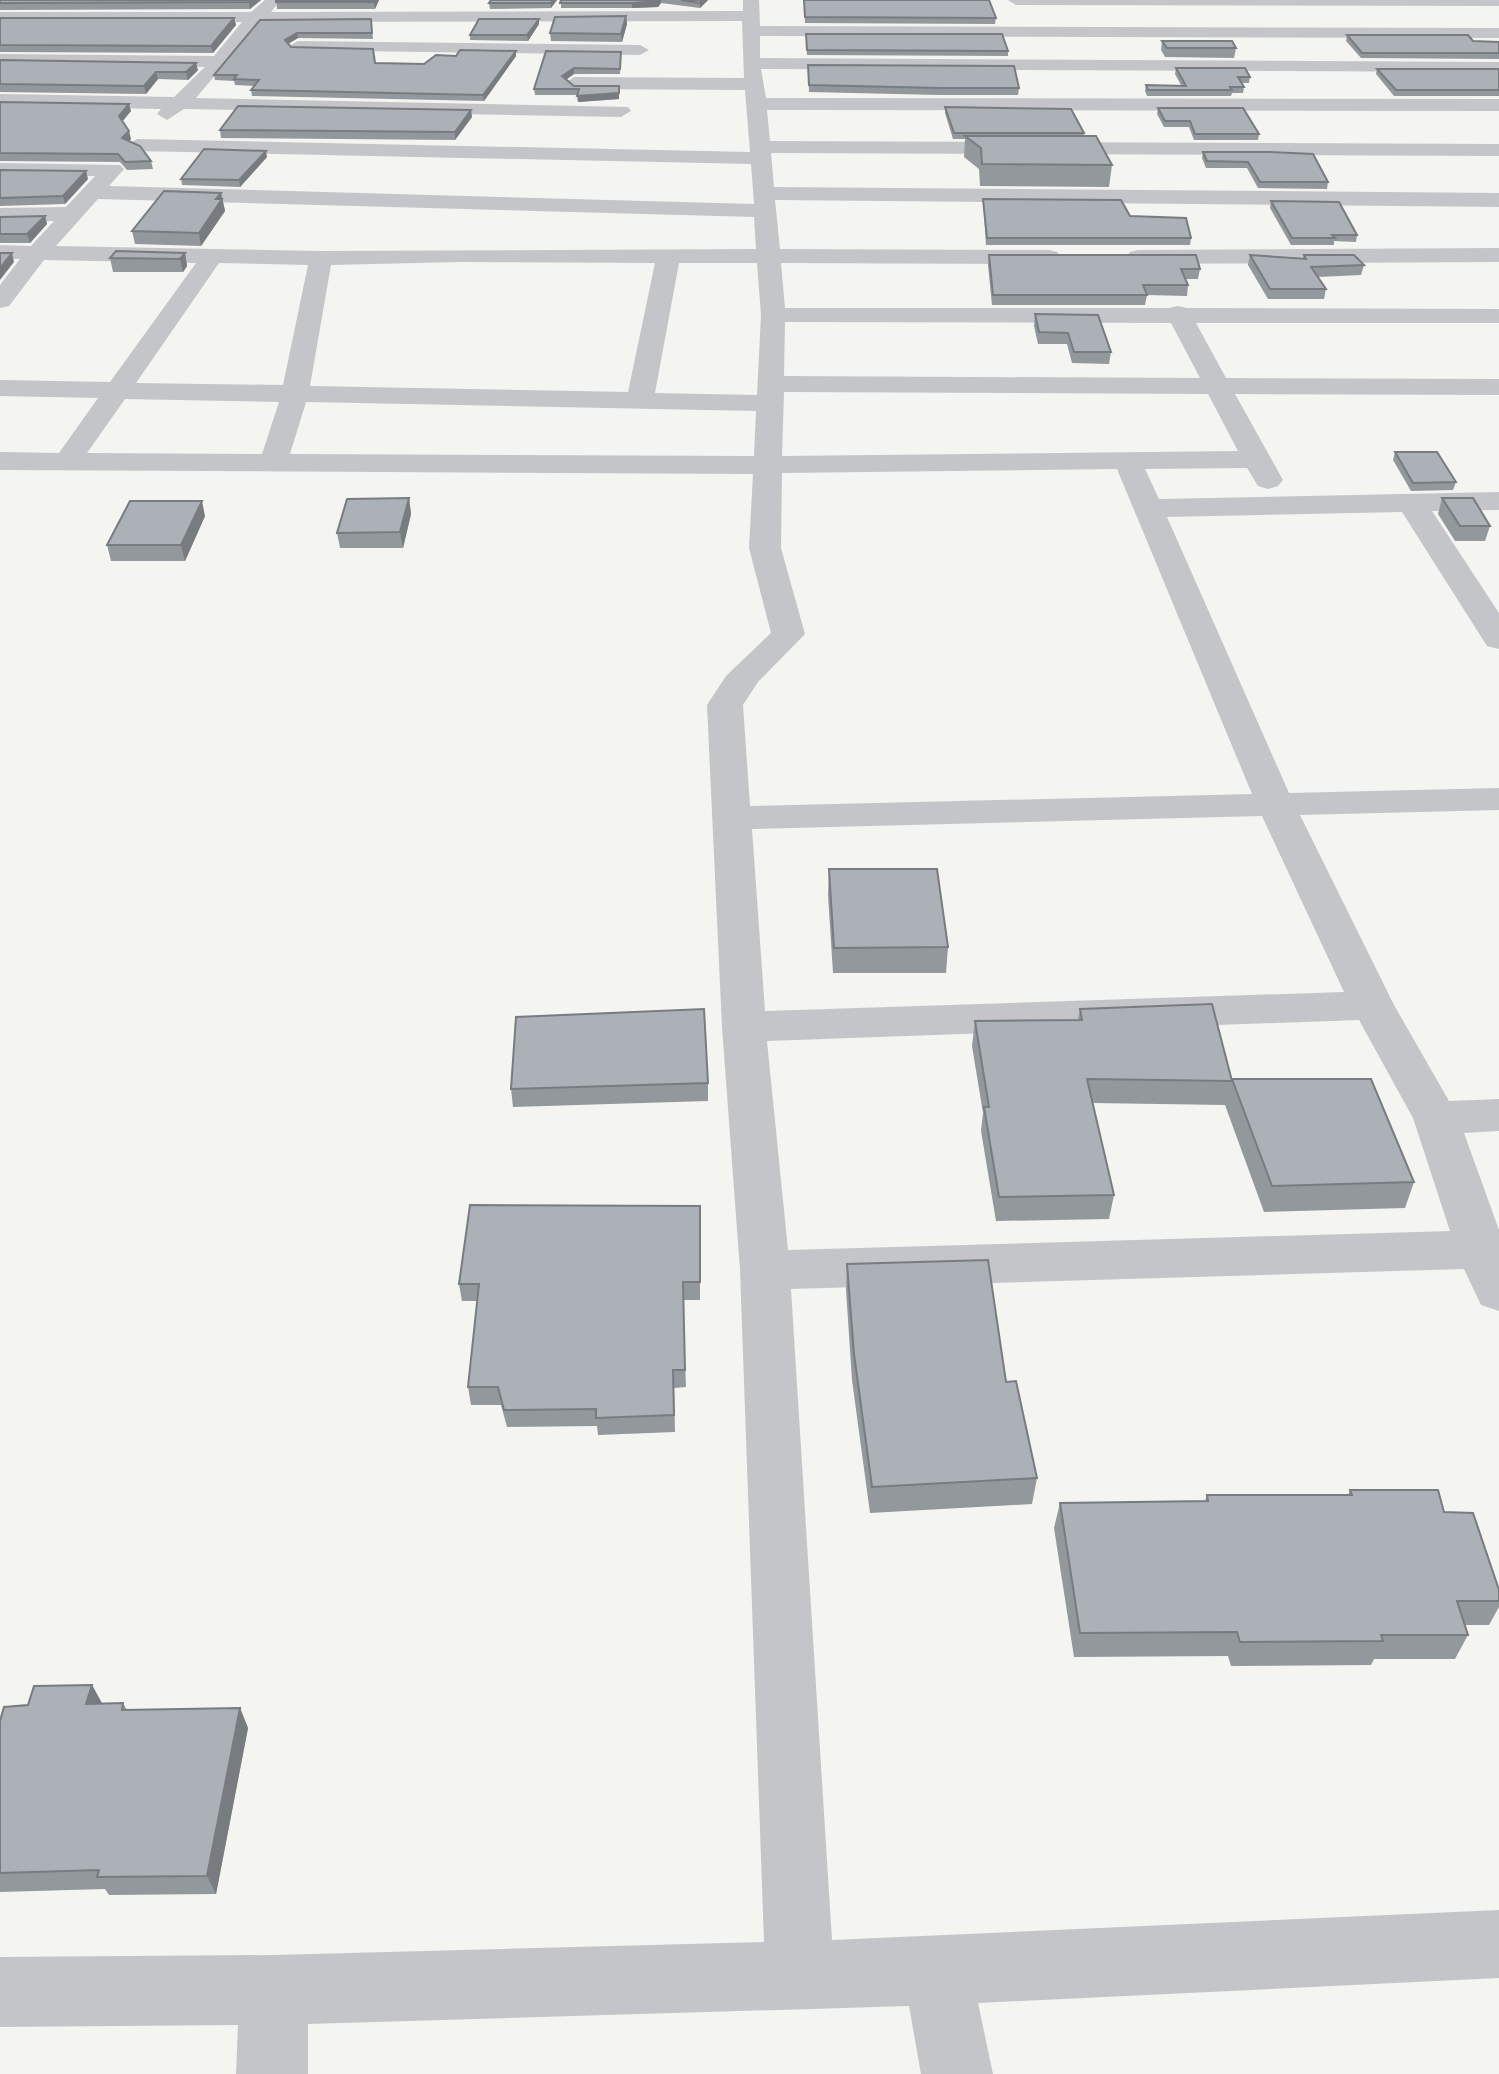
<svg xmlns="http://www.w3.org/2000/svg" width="1499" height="2074" font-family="'PT Sans',sans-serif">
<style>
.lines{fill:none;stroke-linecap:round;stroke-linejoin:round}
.minor{fill:#c3c5c9;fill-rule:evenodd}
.wall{fill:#93989d}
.shaded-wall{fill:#787c80}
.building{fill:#abb1b7;stroke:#787c80;stroke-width:2}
</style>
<rect width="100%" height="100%" fill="#f4f5f1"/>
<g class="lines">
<path class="minor" d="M265,0H275L277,4L271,12L743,11V0H759L760,26L1499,28V38L760,36V58L1499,62V72L761,69L766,98L1499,99V111L767,110L770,141L1499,144V156L771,153L774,187L1499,193V207L775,200L780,249L1049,250L1057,252L1061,257L1057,262L1049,264L781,263L785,308H1169L1178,306L1187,308L1499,309V323H1196L1226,378L1499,379V395L1235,394L1283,480L1278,486L1268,489L1258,486L1247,468L1145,469L1159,499L1499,492V510L1432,511L1499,613V649L1487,646L1402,512L1167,517L1289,793L1499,788V810L1300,815L1394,1005L1449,1101L1499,1099V1131L1464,1133L1499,1230V1311L1481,1305L1464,1269L791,1289L832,1940L1499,1910V1978L978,2003L993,2074H921L909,2006L308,2024V2074H236L238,2025L0,2027V1957L273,1955L764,1942L740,1270L722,1027L707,705L726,676L771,633L749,548L753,474L0,470V452L59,453L98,398L0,396V380L110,382L196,263L44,260L9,306L0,308V285L20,259H0V245L31,246L54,221L0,222V208L66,207L95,176L0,175V163L120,165L124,169L109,186L754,204L751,164L137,151L127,145L137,139L750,152L745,90L574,89L565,83L574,77L744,78L742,21L260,22L196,98L628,107L631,111L621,117L184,109L167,120L157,114L161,109L0,106V94L174,97L205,67L0,64V54L214,56L242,22H0V12H251ZM98,199L754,217L756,249L321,251L56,246ZM459,262L655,263L628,392L310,386L331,265ZM219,263L308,265L283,385L136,383ZM679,263H757L761,315L757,395L655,393ZM785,322L1171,323L1200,378L784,376ZM784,392L1208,394L1238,451L782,456ZM125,399L279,402L262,454L87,453ZM306,402L756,411L754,456L290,454ZM1117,469L1252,794L750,806L743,705L758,682L805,634L781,548L782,473ZM1262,816L1344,992L765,1011L752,829ZM1359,1020L1413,1118L1450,1231L788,1250L767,1041Z
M1008,0H1499V6L1016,5Z
M298,41L640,45L649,50L640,55L292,50L289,46Z
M1499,248V262L1138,264L1130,262L1126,257L1130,252L1138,250Z"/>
</g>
<path class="wall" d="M0,0H261L250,9L0,10Z
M276,0H379L375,9H277Z
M557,0L551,8L490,9L489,3Z
M561,0H708L700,8L661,3L658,7L632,8H561Z
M804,0L996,18L995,24L805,23Z
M626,16L627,24L622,42L551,41L550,33Z
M0,18H234L236,25L213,53L0,52Z
M371,19L373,39L298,38L288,44L291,47L375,63L424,64L456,56H516L484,101L252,96L251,90L255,86L235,85L234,81L215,80L214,75L260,20Z
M539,19V24L528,41L470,40V35Z
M806,34L1008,51V56L807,55Z
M1347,35L1499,42V59L1361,58L1346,41Z
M1162,41L1236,48L1234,58L1165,57L1161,50Z
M546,51L621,52L620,74H574L566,80L574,86H619V99L578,102V95H535L534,89Z
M0,60L198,70L188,80L158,79L146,94L0,92Z
M808,65L1019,88L1018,95H939L809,92Z
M1176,68L1250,77L1249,83H1241L1244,87L1243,93H1232L1231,96H1147L1145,91L1146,85H1181L1175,74Z
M1377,69H1499V96H1394L1376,74Z
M0,102L131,111L122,122L131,139L129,141L151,161L153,169L127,170L120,162L0,161Z
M945,107L1084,133V136L1112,165L1109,187L980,186L979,169L964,157L965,139H953L945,113Z
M1158,108L1259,134L1258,140H1194L1189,127H1164L1157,114Z
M472,117L455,140L221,138L220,130Z
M1203,152L1328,182L1327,189L1258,188L1247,168H1206L1202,158Z
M267,157L240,187L182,185L181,179Z
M0,170L88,179L65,204L0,206Z
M221,193L225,211L201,246L135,244L132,231Z
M983,199L1130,216L1191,238L1190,245H986Z
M1271,201L1357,235L1356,242L1334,241V245H1291L1270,208Z
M45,216L47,224L30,243H0V217Z
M185,253L187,266L183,272H113L110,258Z
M989,255L1200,269L1198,279H1186L1188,285L1187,296L1147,295L1145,305H992L988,265Z
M1250,255L1303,258L1304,255L1364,265L1361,275L1318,277L1326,289L1324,299H1268L1248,265Z
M1035,314L1111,352L1109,364L1072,363L1067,344H1038L1034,326Z
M1395,452L1456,482L1453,490L1411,491L1393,460Z
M409,498L411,514L403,548H340L337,533Z
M1442,498L1490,526L1485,541H1455L1438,514Z
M205,516L185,561H111L107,545Z
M829,869L948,947L946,973H833L828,895Z
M1080,1009L1232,1081V1079L1414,1182L1405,1208L1264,1212L1225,1105L1093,1103L1114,1195L1109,1219L996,1221L981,1131L983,1113L972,1046L975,1021L1078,1020Z
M708,1083V1101L513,1107L511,1089Z
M700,1206V1300H683L686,1387L674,1388L675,1432L598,1435L597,1426L507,1427L501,1405H471L468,1387L477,1301H462L459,1284Z
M847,1264L1037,1478L1032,1504L870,1513L852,1380L846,1290Z
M1350,1490L1444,1512L1499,1590V1607L1489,1625H1465L1468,1635L1455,1659H1374L1371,1665L1231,1666L1228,1656L1074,1657L1054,1528L1060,1503L1205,1501L1207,1495H1348Z
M92,1685L102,1704L123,1703L127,1710L240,1708L248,1728L216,1894L109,1895L105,1889L0,1892V1721L28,1705Z"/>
<path class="shaded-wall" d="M252,0H261L250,9L249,2Z
M375,0H379L375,9L374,2Z
M553,0H557L551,8V3Z
M661,0V3L658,7L632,8V3Z
M702,0H708L700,8V3Z
M626,16L627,24L622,42L621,34Z
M234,18L236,25L213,53L211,46Z
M539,19V24L528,41L527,35Z
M297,33L298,38L286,45L285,40Z
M516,51V56L484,101L483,95Z
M196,63L198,70L188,80L186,72Z
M574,68V74L562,82V76Z
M156,72L158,79L146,94L144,86Z
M619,93V99L578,102L577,96Z
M129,104L131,111L120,124L119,116Z
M471,110L472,117L455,140V132Z
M129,131L131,139L124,146L122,138Z
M266,151L267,157L240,187L239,180Z
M86,171L88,179L65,204L63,196Z
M221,193L225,211L201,246L199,233L216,199Z
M45,216L47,224L30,243L27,234Z
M12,253L14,262L0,280V268Z
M185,253L187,266L183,272L180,259Z
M409,498L411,514L403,548L400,532Z
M202,501L205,516L185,561L181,545Z
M92,1685L103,1705L86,1704Z
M240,1708L248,1728L216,1894L207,1876Z"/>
<path class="building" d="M0,0H252L249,2L0,3Z
M276,0H375L374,2H276Z
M491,0H553L551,3H489Z
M561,0H659L658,1L632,3H560Z
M681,0H702L700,3Z
M804,0H989L996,18L805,17Z
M626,16L621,34L550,33L555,17Z
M0,18H234L211,46L0,45Z
M371,19L372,33H297L285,40L291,47L373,49L375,63L424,64L436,55L456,56L460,50L516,51L483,95L251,90L259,80L234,79L237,75H214L260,20Z
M479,19H539L527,35H470Z
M806,34H1002L1008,51L807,50Z
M1347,35H1468L1473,41L1499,42V53H1362Z
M1162,41H1232L1236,48H1167Z
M546,51L621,52L620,69L574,68L562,76L574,86H619V93L577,96L579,89H534Z
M0,60L196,63L186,72H156L144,86L0,84Z
M808,65L1014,66L1019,88H940L809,85Z
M1176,68H1245L1250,77H1238L1244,87H1230L1232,90H1148L1146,85L1186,86Z
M1377,69H1499V90H1396Z
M0,102L129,104L119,116L129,131L122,138L140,146L151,161L125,162L118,154L0,153Z
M238,106L471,110L455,132L220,130Z
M945,107L1071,109L1084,133H954Z
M1158,108H1243L1259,134H1195L1190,121H1165Z
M965,136H1096L1112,165L982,164L981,148Z
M204,149L266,151L239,180L181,179Z
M1203,152H1270L1313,154L1328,182H1260L1248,162L1207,161Z
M0,170L86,171L63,196L0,198Z
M164,191L221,193L216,199H222L199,233L132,231Z
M983,199L1121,200L1130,216L1186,218L1191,238H987Z
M1271,201L1339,202L1357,235H1332L1335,238H1292Z
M45,216L27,234H0V217Z
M116,251L185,253L180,259L110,258Z
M0,253H12L0,268Z
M989,255H1196L1200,269H1181L1188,285H1143L1147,295H993Z
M1250,255L1306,259L1304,255H1354L1364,265L1311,267L1326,289H1270Z
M1035,314L1098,315L1111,352H1074L1068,333L1039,332Z
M1395,452H1437L1456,482L1413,483Z
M409,498L400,532L337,533L347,499Z
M1442,498H1473L1490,526H1460Z
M130,501H202L181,545H107Z
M829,869H937L948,947L834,948Z
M1212,1004L1232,1081L1087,1079L1114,1195L999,1197L984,1107H989L975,1021L1082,1020L1080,1009Z
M704,1009L708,1083L511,1089L516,1017Z
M1232,1079H1371L1414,1182L1272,1186Z
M470,1205L700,1206V1282H683L685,1370H673L674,1415L596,1418V1409L504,1410L498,1387H468L479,1284H459Z
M988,1260L1006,1382L1016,1381L1037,1478L872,1487L854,1354L847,1264Z
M1350,1490H1438L1444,1512L1473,1513L1499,1590V1601H1457L1468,1635H1381L1383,1641L1240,1642L1237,1632L1080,1633L1060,1503L1208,1501L1207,1495H1352Z
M92,1685L86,1704L123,1703L122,1710L240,1708L207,1876L97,1877L99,1870L0,1873V1721L4,1707L28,1705L34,1686Z"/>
</svg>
